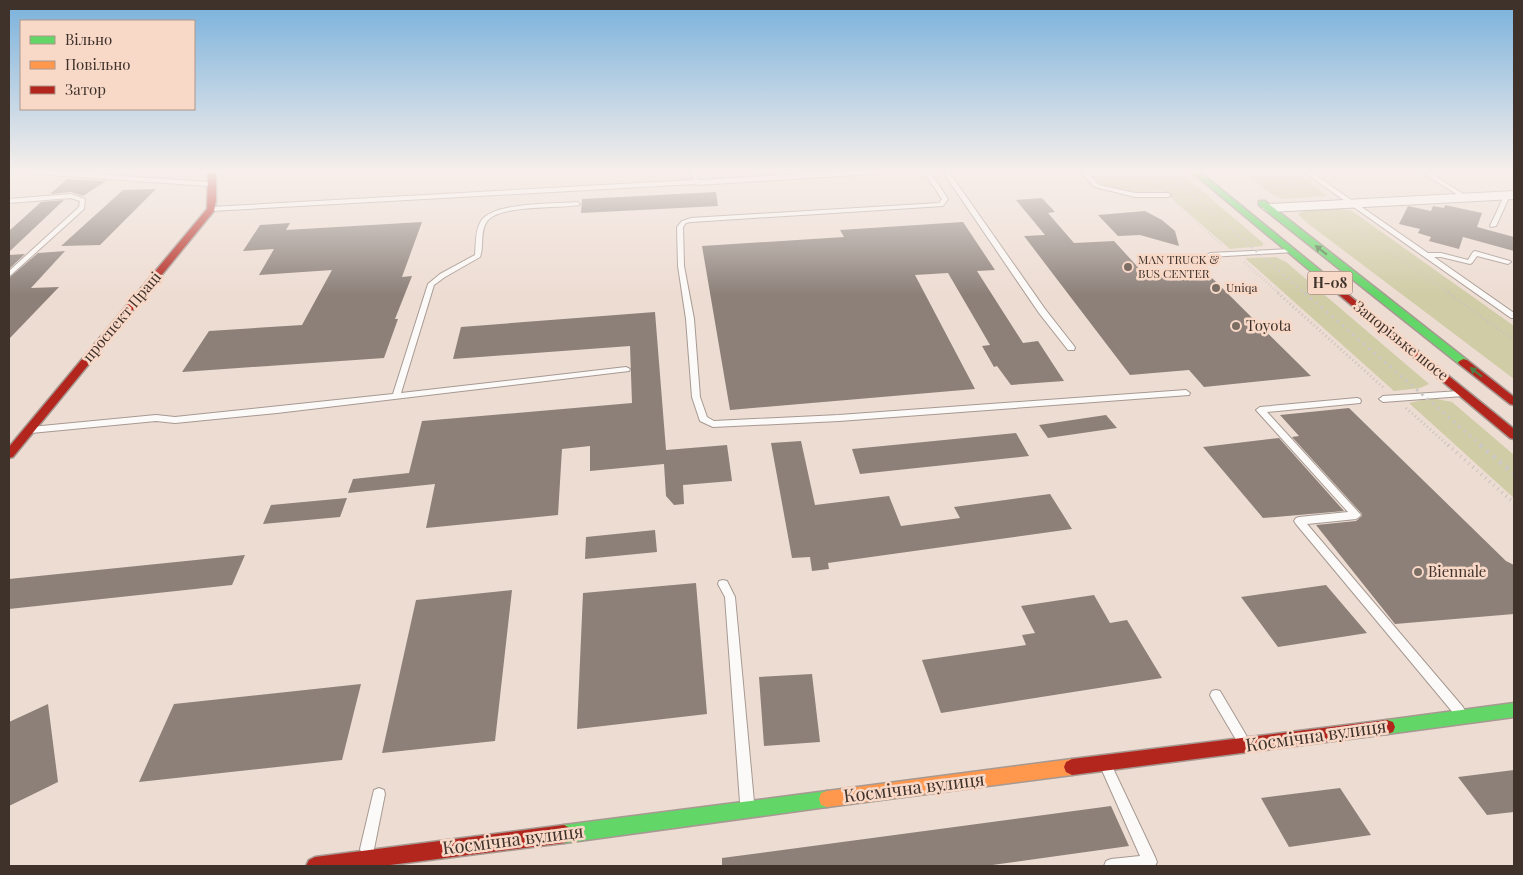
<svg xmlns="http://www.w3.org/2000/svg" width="1523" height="875" font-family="'Playfair Display',serif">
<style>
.green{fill:#d0cca6}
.building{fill:#8c8079}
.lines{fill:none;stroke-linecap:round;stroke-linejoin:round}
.lane-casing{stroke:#a69992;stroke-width:2}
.street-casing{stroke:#a69992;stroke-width:2}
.fast-casing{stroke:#a69992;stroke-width:3}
.slow-casing{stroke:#a69992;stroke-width:3}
.jam-casing{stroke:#a69992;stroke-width:3}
.path-far2{stroke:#c9c2be;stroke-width:2.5;stroke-dasharray:0.5 2.5;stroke-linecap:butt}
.path-far1{stroke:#c9c2be;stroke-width:3;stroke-dasharray:1 3;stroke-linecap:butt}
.path{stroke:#c9c2be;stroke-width:4;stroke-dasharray:1 4.5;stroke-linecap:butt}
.lane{fill:#fcfaf8;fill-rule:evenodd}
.street{fill:#fcfaf8;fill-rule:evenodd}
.fast{fill:#63d668;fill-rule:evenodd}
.slow{fill:#ff974d;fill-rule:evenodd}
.jam{fill:#b3261e;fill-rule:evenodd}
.rail-far2{stroke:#cbc7c4;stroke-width:2.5;stroke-dasharray:2 4;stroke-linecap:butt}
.rail-far1{stroke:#cbc7c4;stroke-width:3;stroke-dasharray:2.5 4.5;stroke-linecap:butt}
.rail{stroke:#cbc7c4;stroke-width:4.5;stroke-dasharray:3 5.5;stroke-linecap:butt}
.oneway{fill:#4f7c46}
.poi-dot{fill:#7b6e65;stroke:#f8d8c7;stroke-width:2}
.labels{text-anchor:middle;stroke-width:5;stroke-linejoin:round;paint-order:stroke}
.far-poi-label{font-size:12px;fill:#3e322b;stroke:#f8d8c7;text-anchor:start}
.shield{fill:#f8d8c7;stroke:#76645a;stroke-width:1}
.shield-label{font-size:14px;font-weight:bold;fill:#3e322b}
.street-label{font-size:15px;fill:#3e322b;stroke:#f8d8c7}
.poi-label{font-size:15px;fill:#3e322b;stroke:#f8d8c7;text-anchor:start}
.near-street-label{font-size:18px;fill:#3e322b;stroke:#f8d8c7}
</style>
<rect width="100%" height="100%" fill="#eddcd2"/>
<path class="green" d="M1088,172H1180L1263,243V246L1230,249L1163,191L1125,193L1104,188Z
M1243,172H1297L1327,196L1282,199L1271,194Z
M1335,208L1352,211L1514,326V379L1306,222L1298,214L1307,210Z
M1276,257L1286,262L1429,384L1420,388L1394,391L1245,258Z
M1432,398L1452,402L1514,455V498L1409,403Z"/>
<path class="building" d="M67,179L91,180L106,181L83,196L71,192L50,194Z
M156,189L100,245L61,246L123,190Z
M716,192L718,206L581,213L582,199Z
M1042,198L1055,212L1048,213L1074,243L1114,241L1147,277L1207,273L1311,376L1204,387L1189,370L1130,375L1024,236L1045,235L1016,200Z
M64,200L9,252V231L41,202Z
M1445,205L1482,213L1477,227L1514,237V251L1463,237L1459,249L1429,241L1431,237L1418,233L1420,229L1399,224L1408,206L1431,211L1433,206L1444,208Z
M1145,211L1162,220L1175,231L1179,246L1140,235L1118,236L1098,215Z
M422,222L402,277L412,276L395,319H398L384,358L182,372L209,331L302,325L332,270L259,275L274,249L243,251L260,225L290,223L286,230Z
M963,222L995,270L977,271L1023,343L1038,341L1064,381L1011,385L997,366L994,367L982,346L990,345L948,273L915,275L975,389L730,410L702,246L844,237L840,230Z
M65,251L31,288L59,287L9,339V278L38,253Z
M25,254L9,269V255Z
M655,312L666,450L727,445L732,481L683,485L684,504L674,505L666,496L664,464L590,471V446L562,449L558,515L426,528L435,484L348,493L353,479L409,473L422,421L632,403L630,346L453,359L461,327Z
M1349,408L1506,561L1514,565V614L1395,624L1316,525L1356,521L1362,516V514L1292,437L1299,436L1280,415Z
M1106,415L1117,428L1048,438L1039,425Z
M1016,433L1029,456L860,474L852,449Z
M1279,438L1344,511L1263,518L1203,447Z
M801,441L815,505L889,496L901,526L960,518L954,507L1050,494L1072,529L828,563L829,569L812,571L810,557L792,558L771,443Z
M347,498L340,517L263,524L271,505Z
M655,530L657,552L585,559L586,537Z
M245,555L232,585L9,609V579Z
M696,583L707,714L577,729L583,593Z
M1326,585L1367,633L1278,647L1241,597Z
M512,590L495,741L382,753L416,600Z
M1094,595L1110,623L1127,620L1162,678L941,713L922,660L1026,645L1022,635L1035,633L1021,606Z
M812,674L820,742L764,746L759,677Z
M361,684L342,760L139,782L174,704Z
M48,704L58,782L9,806V722Z
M1514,770V812L1487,815L1458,777Z
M1340,788L1371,835L1289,847L1261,798Z
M1111,806L1129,846L985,866H722V858Z"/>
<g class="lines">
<g class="lane-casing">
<path id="lane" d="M33,172H66L208,182L211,184L208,186L36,174Z
M691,172H697L698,180L836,172H876L873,174L696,185L694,184L211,211L208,209L211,207L693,180Z
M924,172H930L948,199L943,206L691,222L686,223L683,227L684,266L694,319L700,397L707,417L714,421L839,415L1186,390L1190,393L1189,395L839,421L713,427L700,421L692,397L686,319L678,266L677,227L682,221L691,218L939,203L942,199Z
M943,172H949L1045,309L1074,346L1075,348L1074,350H1068L1039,313Z
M1080,172H1087L1099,185L1135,193H1168L1171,195L1168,197H1135L1095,187Z
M1304,172H1311L1428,253H1441L1468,260L1473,252L1475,251L1510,261L1511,262L1508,264L1477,256L1472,263L1470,264L1441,257H1434L1514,313V318H1511Z
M1421,172H1429L1468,197L1463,198Z
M71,194L85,199L84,209L11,275L9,276V271L79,207L80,201L71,198L9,203V199Z
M1505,194L1510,195L1496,226L1491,227L1490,226Z
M577,202L580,204L579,205C559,209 496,204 486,223C480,233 484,247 480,257L445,277L434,285L401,393L626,367L630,369L629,371L277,413L175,423L156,421L31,433L27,430L31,427L156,415L175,417L393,394L428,284L440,274L475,255C476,245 475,230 481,221C493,202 555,204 577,202Z
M1291,249L1294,251L1293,252L1210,257L1207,255L1210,253Z
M1460,391L1464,394L1463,396L1383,402L1379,399L1383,396Z
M1357,398L1360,399L1361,401L1360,403L1267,412L1361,515L1359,517L1356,519L1307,524L1463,707L1465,711L1463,715L1459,716L1455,715L1296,524L1294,521L1296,518L1299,517L1348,512L1256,410L1260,407Z
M723,580L727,581L735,597L754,802L752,807L747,808L742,807L740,802L725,597L718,584L719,581Z
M1216,690L1220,691L1246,735L1248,739L1246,743L1242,745L1238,743L1212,699L1210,695L1212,691Z
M1107,762L1111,764L1155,857L1157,862L1155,866H1104L1106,861L1111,859L1140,856L1101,768L1103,764Z
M379,788L384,790L385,794L374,849L372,854L367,856L362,854L360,849L373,794L374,790Z"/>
</g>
<g class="street-casing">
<path id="street" d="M1514,191V199L1268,212L1262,208L1268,204Z"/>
</g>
<g class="fast-casing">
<path id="fast" d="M1192,172H1200L1343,289V293H1337Z
M1259,201H1265L1467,360L1468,362L1467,364H1459L1259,205Z
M1514,703V717L1387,734L1381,732L1379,727L1381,722L1387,720Z
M827,791L833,793L835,799L833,805L827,807L564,843L558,840L555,834L558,828L564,825Z"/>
</g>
<g class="slow-casing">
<path id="slow" d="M1072,759L1078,762L1080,767L1078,772L1072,775L827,807L821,805L819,799L821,793L827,791Z"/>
</g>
<g class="jam-casing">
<path id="jam" d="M208,172H216V200L214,211L13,457L9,458V447L207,209Z
M1340,288L1514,429V439L1510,438L1337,293L1335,291Z
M1463,359L1467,360L1514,397V405L1510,404L1459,364L1458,362Z
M1387,720L1393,722L1395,727L1393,732L1387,734L1072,775L1066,772L1064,767L1066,762L1072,759Z
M564,825L570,828L573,834L570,840L564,843L382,866H306L309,860L315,857Z"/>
</g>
<path class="path-far2" d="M1143,172L1157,186
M1279,172L1308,194
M1175,202L1222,245
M1340,216L1450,294
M1244,262L1280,294"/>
<path class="path-far1" d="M1278,293L1385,389
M1448,293L1514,340
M1406,408L1449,446"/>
<path class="path" d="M1448,445L1514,503"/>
<use href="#lane" class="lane"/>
<use href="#street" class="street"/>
<use href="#fast" class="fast"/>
<use href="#slow" class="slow"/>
<use href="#jam" class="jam"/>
<path class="rail-far2" d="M1165,172L1306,294"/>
<path class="rail-far1" d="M1305,293L1482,446"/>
<path class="rail" d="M1480,445L1514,474"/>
</g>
<defs><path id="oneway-solid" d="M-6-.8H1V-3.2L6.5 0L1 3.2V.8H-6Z" transform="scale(1.25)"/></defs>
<g class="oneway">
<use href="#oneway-solid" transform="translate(1321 250) rotate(-142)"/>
<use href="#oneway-solid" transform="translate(1476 372) rotate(-142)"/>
</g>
<linearGradient id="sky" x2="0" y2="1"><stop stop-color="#79b1dc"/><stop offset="0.58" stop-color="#f7efeb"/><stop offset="1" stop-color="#f7efeb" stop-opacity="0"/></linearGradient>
<rect width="1523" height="295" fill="url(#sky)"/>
<g class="poi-dot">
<circle cx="1128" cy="267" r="5"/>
<circle cx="1216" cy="288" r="5"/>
<circle cx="1236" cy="326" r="5"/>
<circle cx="1418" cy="572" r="5"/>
</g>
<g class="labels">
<g class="far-poi-label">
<text x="1138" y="264">MAN TRUCK &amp;<tspan x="1138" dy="14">BUS CENTER</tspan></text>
<text x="1226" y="292">Uniqa</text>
</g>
<rect class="shield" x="1307.5" y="271.5" width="45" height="23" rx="4"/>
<g class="shield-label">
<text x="1330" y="288">Н-08</text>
</g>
<g class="street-label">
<text transform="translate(122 317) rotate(-50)" y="5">проспект Праці</text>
<text transform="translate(1401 341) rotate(39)" y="5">Запорізьке шосе</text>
</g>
<g class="poi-label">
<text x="1246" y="331">Toyota</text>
<text x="1428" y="577">Biennale</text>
</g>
<g class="near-street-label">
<text transform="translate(1316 736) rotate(-8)" y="6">Космічна вулиця</text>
<text transform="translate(914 788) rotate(-7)" y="6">Космічна вулиця</text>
<text transform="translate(513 840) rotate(-7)" y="6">Космічна вулиця</text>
</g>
</g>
<rect width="1523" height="875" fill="none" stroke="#3e322b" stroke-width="20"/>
<rect x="20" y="20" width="175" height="90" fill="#f8d8c7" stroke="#ae9689"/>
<rect x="30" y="36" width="25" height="8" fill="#63d668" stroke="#ae9689"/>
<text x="65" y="45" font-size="15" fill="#3e322b">Вільно</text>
<rect x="30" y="61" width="25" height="8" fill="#ff974d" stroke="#ae9689"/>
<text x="65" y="70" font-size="15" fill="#3e322b">Повільно</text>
<rect x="30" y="86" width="25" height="8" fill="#b3261e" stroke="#ae9689"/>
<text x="65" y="95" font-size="15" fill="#3e322b">Затор</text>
</svg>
